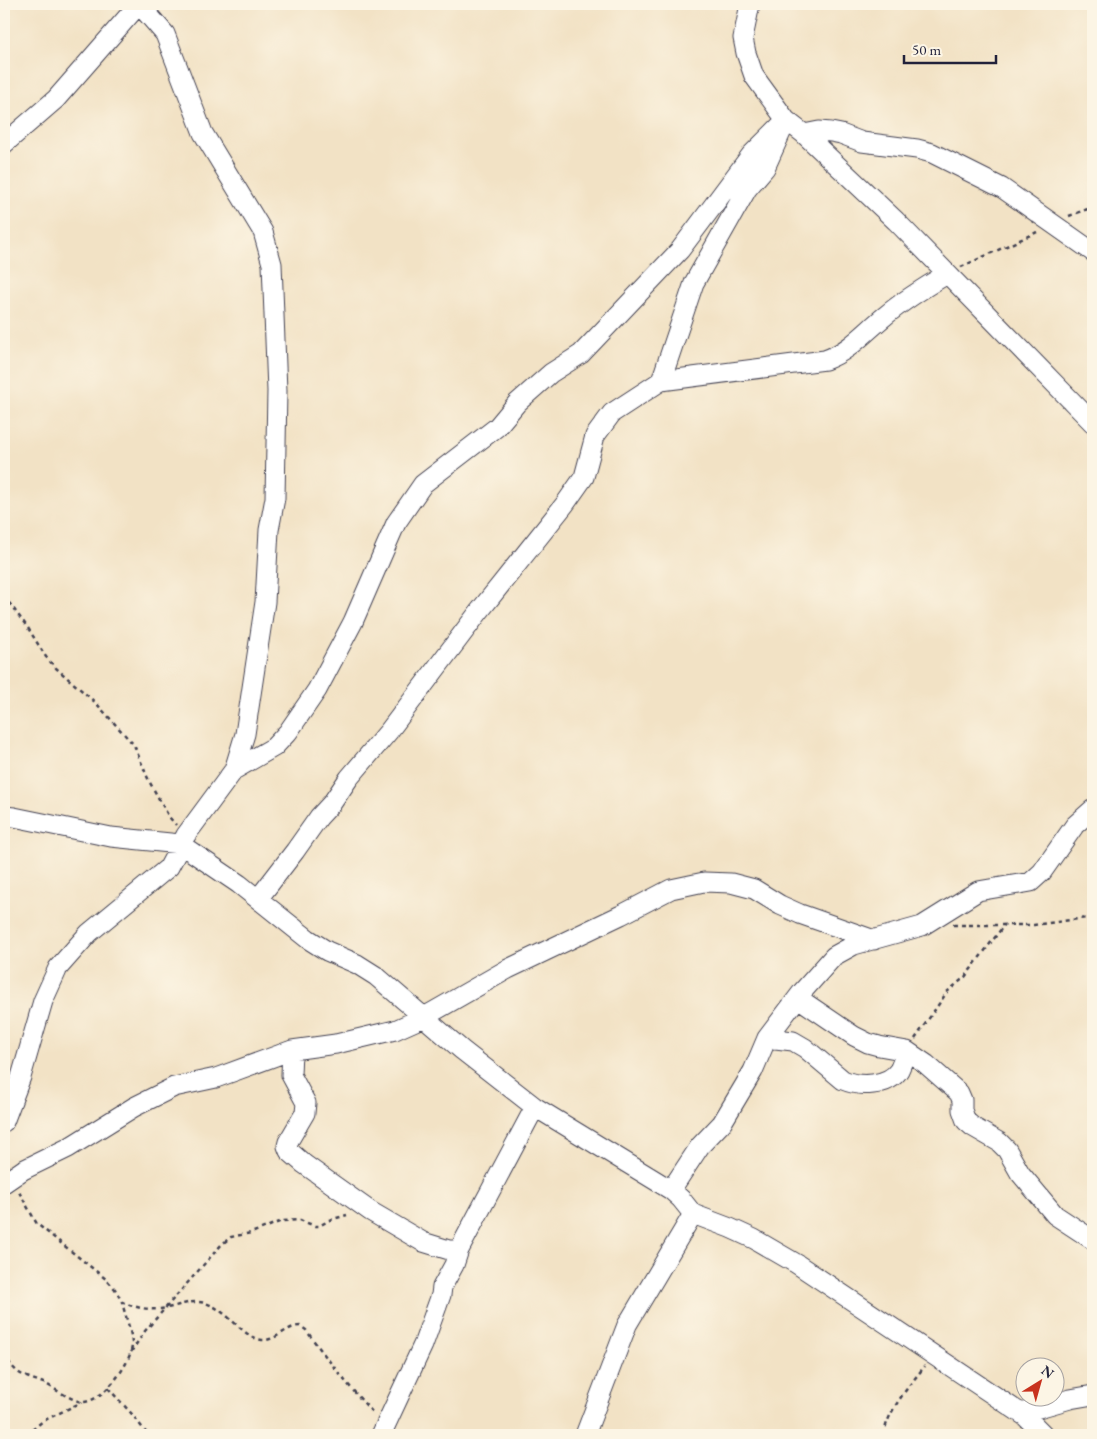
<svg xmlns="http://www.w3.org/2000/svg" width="1097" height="1439" font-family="'EB Garamond',serif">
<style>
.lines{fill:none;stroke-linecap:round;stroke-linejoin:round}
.minor-casing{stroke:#413f50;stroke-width:21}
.path{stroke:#413f50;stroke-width:2.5;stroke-dasharray:4 4;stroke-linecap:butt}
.minor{stroke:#fff;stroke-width:19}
</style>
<rect width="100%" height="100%" fill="#fcf5e5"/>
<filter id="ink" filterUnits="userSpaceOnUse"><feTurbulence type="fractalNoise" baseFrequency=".02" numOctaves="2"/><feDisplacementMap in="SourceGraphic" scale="10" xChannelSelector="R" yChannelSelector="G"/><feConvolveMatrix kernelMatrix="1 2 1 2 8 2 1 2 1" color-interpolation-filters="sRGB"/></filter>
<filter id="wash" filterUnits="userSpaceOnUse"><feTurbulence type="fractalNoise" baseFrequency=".0096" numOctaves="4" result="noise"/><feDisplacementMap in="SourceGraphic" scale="20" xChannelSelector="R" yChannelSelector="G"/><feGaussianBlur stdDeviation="1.12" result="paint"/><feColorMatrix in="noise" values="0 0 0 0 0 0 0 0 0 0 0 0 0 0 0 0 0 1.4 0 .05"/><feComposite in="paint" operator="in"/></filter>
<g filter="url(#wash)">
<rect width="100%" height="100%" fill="#f2e2c5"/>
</g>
<g filter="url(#ink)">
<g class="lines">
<g class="minor-casing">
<path id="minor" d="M750,4L743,38L746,53L754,76L786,120L804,134L896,221L1093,423
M804,134L819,131L831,132L841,134L862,142L917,149L932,153L1002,188L1093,252
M4,144L56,99L139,4
M661,381L694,283L747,189L765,168L783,128
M234,770L274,747L288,732L317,690L353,622L396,523L423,484L497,427L517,403L551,373L581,354L680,250L751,155L786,120
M4,816L14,817L111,837L180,844L239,884L308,939L327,951L357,964L376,976L462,1050L535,1107L671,1190L681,1199L693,1214L627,1325L585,1435
M258,899L295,851L319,817L332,803L349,778L389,731L478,613L565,504L584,477L595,436L612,413L661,381L825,360C850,351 865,332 885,316C904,300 925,287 947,274
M798,998L854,1036L868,1043L879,1046L907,1051L926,1064L959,1093L962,1100V1110L966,1121L973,1127L999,1142L1007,1150L1020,1173L1055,1215L1093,1240
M767,1038L793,1041L805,1048L843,1080C859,1087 888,1087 899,1070C902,1064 904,1057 907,1051
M292,1050L291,1075L306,1103L305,1113L288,1142L287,1146L289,1151L304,1164L370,1211L423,1242L449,1250H459
M4,1122L21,1077L43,1001L58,968L89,933L169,867L186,835L234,770L245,734L265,602L269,530L275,498L277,391L272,264L263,232L203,133L165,34L139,4
M4,1183L23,1170L68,1148L134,1107L174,1087L216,1078L292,1050L336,1044L395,1030L424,1017L508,969L621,915L671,889L704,882L731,883L754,889L780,905L800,914L874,940
M671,1190L700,1146L722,1123L753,1071L767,1038L802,992L834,956L854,945L922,926L978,891L1031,882L1042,872L1075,825L1093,809
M693,1214L730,1228L754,1239L797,1264L1025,1416L1044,1435
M1021,1413L1070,1399L1093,1395
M381,1435L423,1345L441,1295L442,1287L454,1265L459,1250L535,1107"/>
</g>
<path class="path" d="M1069,216L1093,207
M961,267L1037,232
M4,596L28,628L46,657L56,668L96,703L134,745L149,781L169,817L176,825
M953,925H1034L1093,917
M915,1039L947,992L965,977L1005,924
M19,1192L37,1224L106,1279L115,1289L122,1302C134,1307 146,1310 160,1309C175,1308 189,1299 205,1303C227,1309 243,1338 262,1340C277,1341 286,1326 300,1326L306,1330C327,1359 349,1387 374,1414
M131,1352L145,1331L222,1244L231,1237L251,1233L282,1221L300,1220L315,1226H319L330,1220L347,1215
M4,1354C17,1377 23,1375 46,1384C55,1389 74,1402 84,1402C103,1401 133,1362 132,1343C131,1330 125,1315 122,1302
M108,1388L131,1413L148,1435
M26,1435L43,1421L82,1402
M884,1435C886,1413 911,1383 925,1366"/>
<use href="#minor" class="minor"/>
</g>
</g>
<rect width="1097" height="1439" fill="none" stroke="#fcf5e5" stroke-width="20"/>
<g transform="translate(1040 1382) rotate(37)"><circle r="24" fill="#fcf5e5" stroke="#a5a1a1"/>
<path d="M0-4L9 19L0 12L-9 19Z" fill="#c8321e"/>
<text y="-8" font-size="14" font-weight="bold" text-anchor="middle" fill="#22223b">N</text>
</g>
<path d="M904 55v8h92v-8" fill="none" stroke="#22223b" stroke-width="2.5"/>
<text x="912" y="55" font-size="15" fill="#22223b" stroke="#fcf5e5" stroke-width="4" paint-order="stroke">50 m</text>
</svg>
